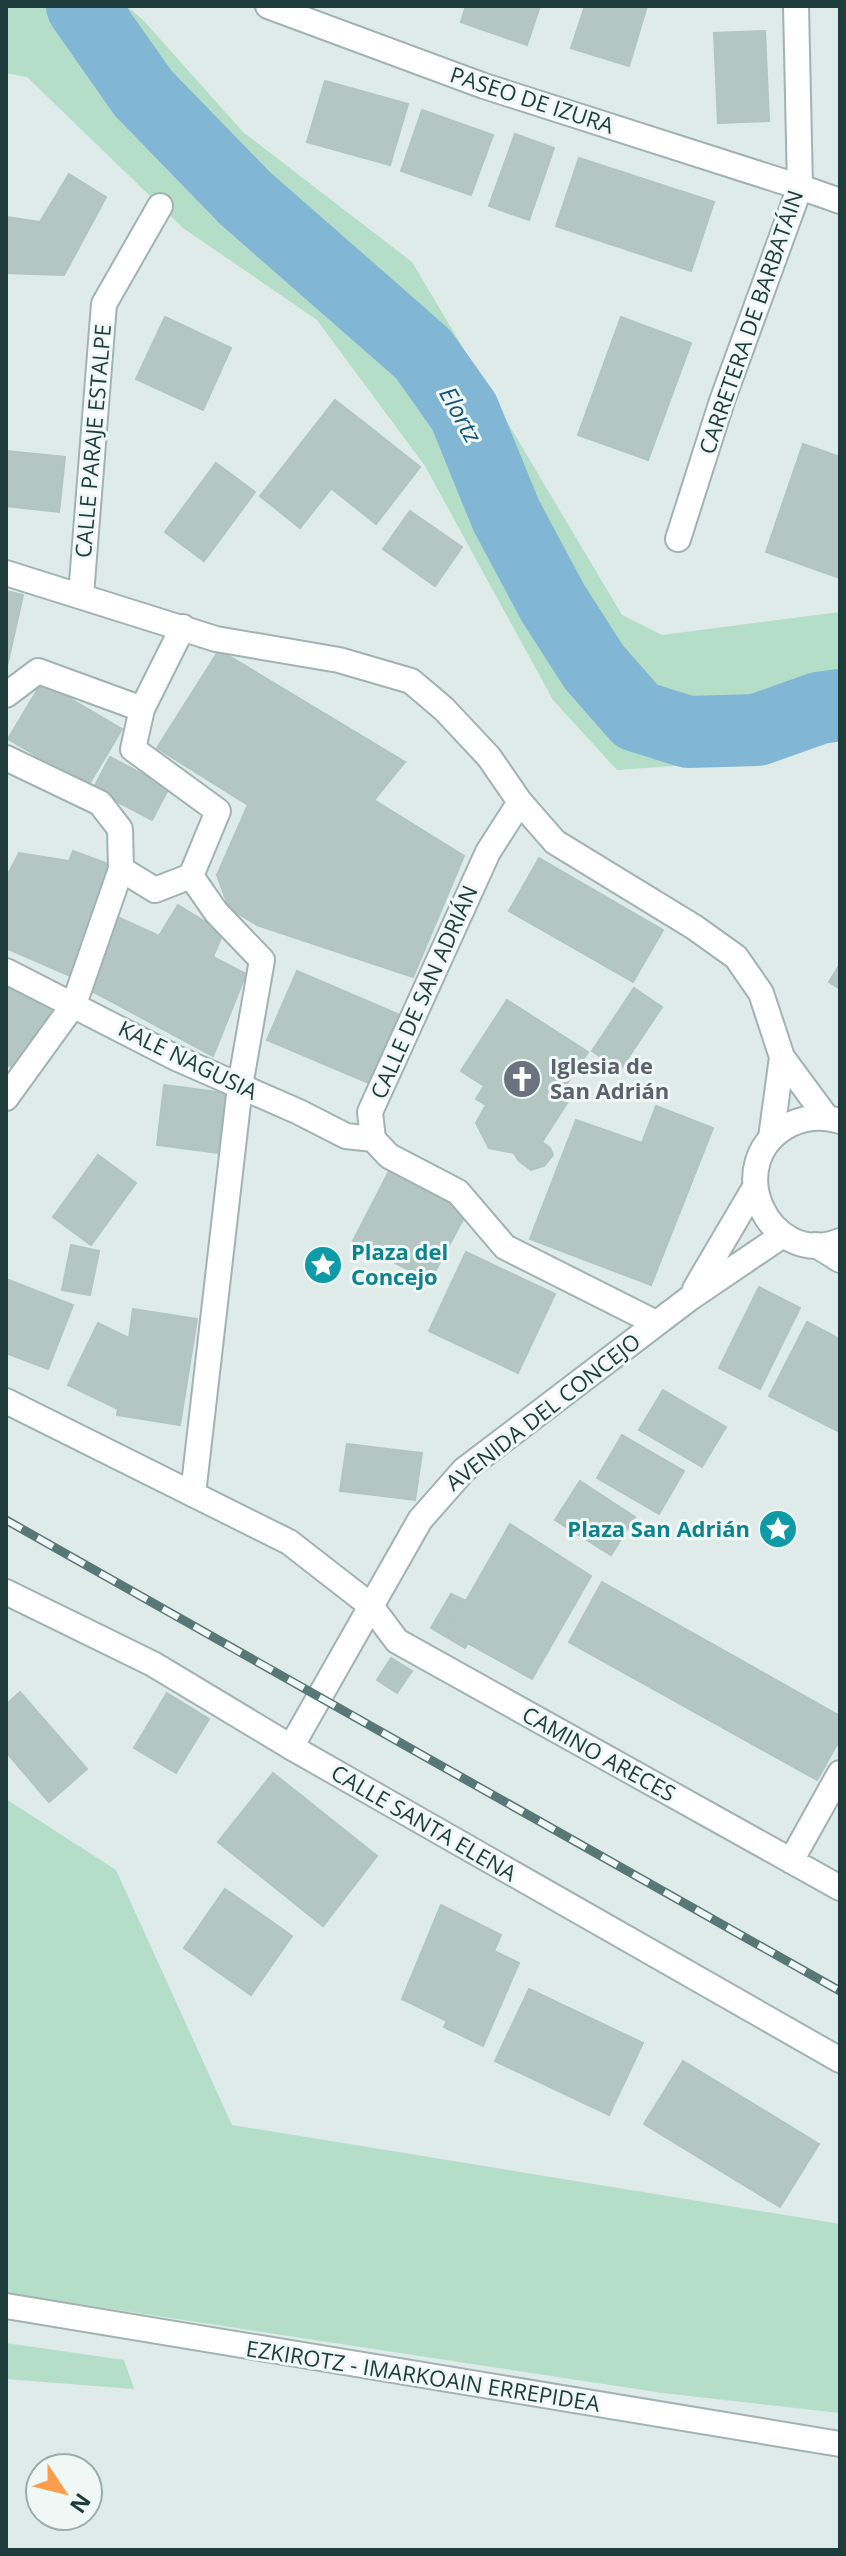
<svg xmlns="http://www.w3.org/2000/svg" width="846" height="2556" font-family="'Open Sans',sans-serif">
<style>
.green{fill:#b5dec9}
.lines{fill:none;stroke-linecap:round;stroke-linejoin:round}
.river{stroke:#81b6d5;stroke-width:72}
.building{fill:#b4c6c2;stroke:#b1c5c1;stroke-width:2}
.minor-casing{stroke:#a1b3b1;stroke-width:28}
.tertiary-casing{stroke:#a1b3b1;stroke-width:28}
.minor{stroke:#fff;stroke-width:24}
.tertiary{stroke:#fff;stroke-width:24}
.rail-casing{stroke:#587877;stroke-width:9}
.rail{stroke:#eff8f5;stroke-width:6;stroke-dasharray:18;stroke-linecap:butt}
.labels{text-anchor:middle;stroke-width:6;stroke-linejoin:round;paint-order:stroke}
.street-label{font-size:22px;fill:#1e3c3b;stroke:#eff8f5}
.worship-label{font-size:22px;font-weight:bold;fill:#5b616d;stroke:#eff8f5;text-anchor:start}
.culture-label{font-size:22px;font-weight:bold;fill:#0d838f;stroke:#eff8f5;text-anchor:start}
.water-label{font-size:24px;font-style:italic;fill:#15547c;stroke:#eff8f5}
</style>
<rect width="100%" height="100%" fill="#deebe8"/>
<path class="green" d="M6,6H127L144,21L243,132L412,262L622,615L662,635L840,612V739L755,760L617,770L553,700L425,466L317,320L183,228L27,77L6,73Z
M6,1799L116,1870L232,2125L840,2224V2413L663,2393L6,2293Z
M6,2343L124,2360L134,2389L6,2379Z"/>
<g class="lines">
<path class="river" d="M82,6L143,93L245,198L423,354L464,412L506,515L553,603L594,667L637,716L688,732L757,730L819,708L840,705"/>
</g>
<path class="building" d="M466,6H540L527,45L461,22Z
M585,6H647L629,66L571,48Z
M765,31L769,121L718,123L714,33Z
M325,81L408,104L390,165L307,142Z
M422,110L493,135L471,195L401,171Z
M515,134L554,148L529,220L489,206Z
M579,158L714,202L691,271L556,226Z
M69,174L106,197L64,275L6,273V217L40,222Z
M165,317L231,348L203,410L136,379Z
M621,317L691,343L648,460L578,435Z
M335,400L376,432L300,528L260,496Z
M376,432L420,467L376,524L331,488Z
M803,444L840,457V578L766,552Z
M6,451L65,457L59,512L6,506Z
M216,463L255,492L204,561L165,532Z
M410,511L462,547L435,586L383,549Z
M6,591L23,595L6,671Z
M219,650L405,762L374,800L464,856L413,977L257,925L229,908L217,875L248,805L157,748Z
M42,682L122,729L88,786L8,739Z
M110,757L169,788L152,820L93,789Z
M73,851L111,865L77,979L6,948V878L19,853L69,861Z
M539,858L663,930L633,982L509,911Z
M178,905L223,933L213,957L246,974L213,1056L90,990L113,915L159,936Z
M840,964V989L829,982Z
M297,971L400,1015L371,1084L267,1040Z
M6,984L52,1011L18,1071L6,1064Z
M634,988L662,1007L620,1070L592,1051Z
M507,1000L588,1052L560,1094L569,1100L542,1142L550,1148L553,1155L544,1166L531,1170L519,1161L514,1153L489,1148L476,1123L486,1105L476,1099L484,1086L461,1071Z
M164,1085L226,1093L218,1153L157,1145Z
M656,1106L713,1128L651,1285L530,1239L576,1120L642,1143Z
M98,1155L136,1183L91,1245L53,1217Z
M389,1171L467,1212L430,1281L353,1241Z
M71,1245L99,1251L90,1295L62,1290Z
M466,1252L555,1294L518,1373L429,1331Z
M6,1279L73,1305L48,1369L6,1353Z
M759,1287L800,1308L760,1389L719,1368Z
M133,1309L197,1319L180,1425L117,1415L118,1409L68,1385L98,1323L129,1338Z
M807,1322L840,1339V1432L769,1396Z
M663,1390L726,1427L702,1467L639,1430Z
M622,1435L684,1471L659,1514L597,1478Z
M347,1444L422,1453L415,1500L340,1491Z
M580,1481L635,1517L611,1555L555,1520Z
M510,1524L591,1576L532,1679L448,1632Z
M602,1582L840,1716V1739L817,1780L569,1642Z
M451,1594L466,1601L448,1632L468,1643L465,1648L431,1628Z
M391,1658L412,1671L397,1693L377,1680Z
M20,1692L87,1769L49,1802L6,1752V1705Z
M167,1693L209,1719L176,1773L134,1748Z
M273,1773L377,1856L323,1926L218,1842Z
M225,1889L292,1936L251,1995L184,1948Z
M441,1905L501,1935L494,1951L519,1963L483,2046L444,2027L447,2021L402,1999Z
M529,1989L643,2043L609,2115L495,2061Z
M683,2061L819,2144L780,2207L644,2124Z"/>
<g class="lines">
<g class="minor-casing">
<path id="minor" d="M268,6L484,86L800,187L722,401L678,539
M6,573L216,639L339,660L411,681L444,709L489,757L520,802L555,842L694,927L736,957L761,993L782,1057L827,1118
M81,595L104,304L160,206
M6,695L38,671L142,709
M6,758L100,803L120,829L121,869L74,1004L6,1098
M520,802L488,852L370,1112L373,1139L389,1156L458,1192L505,1247L656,1323
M121,869L155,890L191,876L218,811L133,749L142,709L183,627
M191,876L216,912L262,960L240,1086L193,1494
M6,971L176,1058L299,1112L346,1136L373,1139
M771,1138L782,1057
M816,1245L840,1260
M6,1592L153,1664L291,1747
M370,1605L397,1641L840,1888
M791,1861L840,1773"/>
</g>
<g class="tertiary-casing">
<path id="tertiary" d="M796,6L800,187L840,201
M840,1121C824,1116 807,1117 791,1124C718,1160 768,1270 840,1241
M783,1235L690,1298L464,1470L420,1520L291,1747L840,2060
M695,1289L755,1187
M6,1401L289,1542L370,1605
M6,2306L840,2444"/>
</g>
<use href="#minor" class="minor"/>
<use href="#tertiary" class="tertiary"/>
<g class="rail-casing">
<path id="rail" d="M6,1520L840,1991"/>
</g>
<use href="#rail" class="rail"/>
</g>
<defs>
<g id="church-disc" transform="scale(2)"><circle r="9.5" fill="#6b7280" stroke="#eff8f5"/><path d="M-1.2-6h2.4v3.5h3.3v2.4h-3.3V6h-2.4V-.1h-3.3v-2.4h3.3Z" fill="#fff"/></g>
<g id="sight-disc" transform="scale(2)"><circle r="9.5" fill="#0f9aa8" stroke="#eff8f5"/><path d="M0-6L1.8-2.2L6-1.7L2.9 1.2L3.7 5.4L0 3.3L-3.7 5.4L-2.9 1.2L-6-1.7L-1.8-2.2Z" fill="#fff"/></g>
</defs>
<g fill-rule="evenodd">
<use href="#church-disc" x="522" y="1079"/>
<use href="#sight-disc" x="323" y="1265"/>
<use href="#sight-disc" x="778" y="1529"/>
</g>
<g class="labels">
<g class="street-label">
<text transform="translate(532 100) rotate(18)" y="8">PASEO DE IZURA</text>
<text transform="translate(751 322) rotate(-71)" y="8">CARRETERA DE BARBATÁIN</text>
<text transform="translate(93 441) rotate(-85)" y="8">CALLE PARAJE ESTALPE</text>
<text transform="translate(424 992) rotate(-66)" y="8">CALLE DE SAN ADRIÁN</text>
<text transform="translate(188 1060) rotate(26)" y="8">KALE NAGUSIA</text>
<text transform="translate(543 1412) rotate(-38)" y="8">AVENIDA DEL CONCEJO</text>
<text transform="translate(599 1754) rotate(29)" y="8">CAMINO ARECES</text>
<text transform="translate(424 1823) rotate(30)" y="8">CALLE SANTA ELENA</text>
<text transform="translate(423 2376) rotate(9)" y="8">EZKIROTZ - IMARKOAIN ERREPIDEA</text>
</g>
<g class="worship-label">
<text x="550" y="1074">Iglesia de<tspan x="550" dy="25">San Adrián</tspan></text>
</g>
<g class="culture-label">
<text x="351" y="1260">Plaza del<tspan x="351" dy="25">Concejo</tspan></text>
<text x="750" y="1537" text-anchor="end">Plaza San Adrián</text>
</g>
<g class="water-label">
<text transform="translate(460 415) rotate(61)" y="8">Elortz</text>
</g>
</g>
<rect width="846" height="2556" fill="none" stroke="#1e3c3b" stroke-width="16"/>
<g transform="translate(64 2492) rotate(125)"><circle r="38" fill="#eff8f5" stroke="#9badab" stroke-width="2"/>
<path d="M0-6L14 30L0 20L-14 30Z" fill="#fc9d4b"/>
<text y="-12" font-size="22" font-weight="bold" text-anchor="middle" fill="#1e3c3b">N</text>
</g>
</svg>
